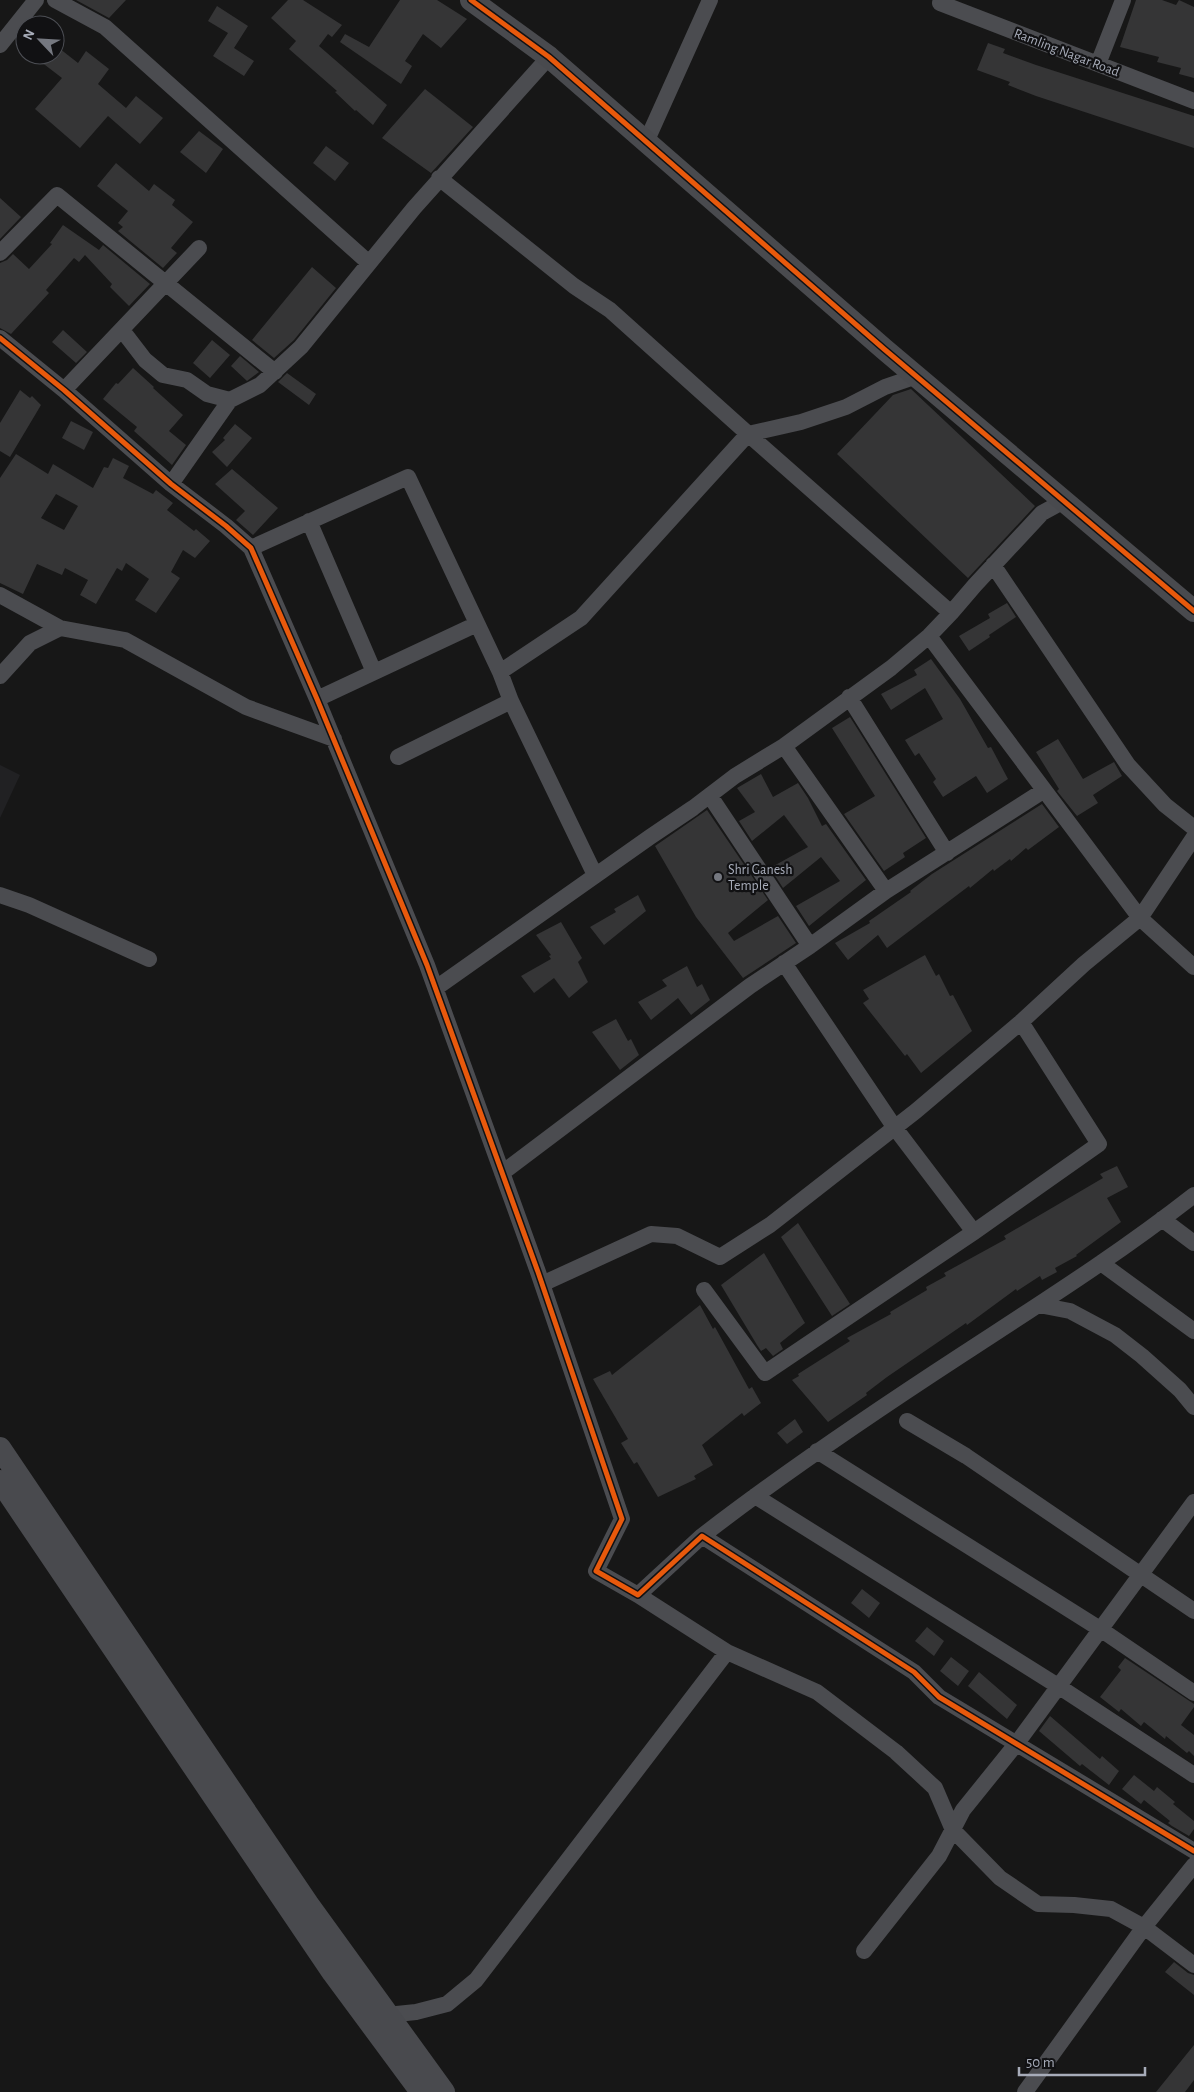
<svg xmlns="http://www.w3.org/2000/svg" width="1194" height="2092" font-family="'Alegreya Sans',sans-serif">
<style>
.built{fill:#212123}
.building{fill:#353536;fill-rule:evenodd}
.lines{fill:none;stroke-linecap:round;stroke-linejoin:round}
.street{stroke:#4b4c50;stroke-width:16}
.secondary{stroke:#494a4e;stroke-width:22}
.cycleway-casing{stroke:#111113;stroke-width:8}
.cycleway{stroke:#e8590c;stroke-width:5}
.poi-dot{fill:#757880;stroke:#111113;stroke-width:2}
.labels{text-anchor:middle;stroke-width:4.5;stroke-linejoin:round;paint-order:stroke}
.street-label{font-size:14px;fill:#a7acb9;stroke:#111113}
.poi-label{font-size:14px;fill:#a7acb9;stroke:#111113;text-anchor:start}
</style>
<rect width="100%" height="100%" fill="#171717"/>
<path class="built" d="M0,765L20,775L0,818Z"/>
<path class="building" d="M76,0H126L109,18Z
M288,0H303L342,25L332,37L328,34L319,46L387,105L373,125L356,110L355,111L335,92L337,91L289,49L296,41L271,18Z
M400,0H437L467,19L441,48L423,34L405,61L412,66L401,84L340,42L345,34L369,47Z
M1136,0H1162L1176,5L1179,0L1194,7V78L1179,74L1181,68L1157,62L1159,57L1120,47Z
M217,6L248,26L234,48L254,61L244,76L213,56L228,33L208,21Z
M988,43L1005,49L1003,53L1036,65L1194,116V148L1036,96L1008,85L1010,82L977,70Z
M55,45L78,63L86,51L109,69L98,84L126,108L136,96L163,118L140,144L108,116L80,148L35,109L62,78L32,55H55Z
M425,89L473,127L431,173L382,138Z
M199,131L223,149L206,173L180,152Z
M326,146L349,163L335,181L313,163Z
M116,163L149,191L154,184L175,200L172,205L193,222L171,248L177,253L163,268L118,231L123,227L118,223L128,211L97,186Z
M0,198L21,217L0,239Z
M63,225L99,250L103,245L150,284L129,306L110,287L112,284L85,255L79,262L74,258L46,290L49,293L11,334L0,328V263L7,260L13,254L29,269L52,244L50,243Z
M312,267L336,288L294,340L274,358L252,340Z
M63,330L87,352L76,363L52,342Z
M212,340L230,355L210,378L193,363Z
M240,356L259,372L247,381L231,366Z
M133,368L154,387L153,388L183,415L169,431L186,445L172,465L134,431L137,427L103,399L116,383L118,384Z
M287,373L316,394L309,405L278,382Z
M911,389L1035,506L968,578L837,454L893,395Z
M20,390L30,398L32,396L41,405L10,457L0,451V423Z
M71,421L93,432L84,450L62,438Z
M235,424L252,438L227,467L212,452L225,440L223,438Z
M16,454L48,474L53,464L93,488L104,467L108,468L113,458L129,466L123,478L153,494L156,490L173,503L167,510L194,531L196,529L210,541L195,558L183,550L171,572L180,578L156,613L135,600L149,579L126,563L122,571L117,568L96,604L80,595L88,580L65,568L62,575L37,564L23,594L0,583V478ZM56,494L78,506L64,530L41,518Z
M232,469L278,508L253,535L236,520L245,511L215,484Z
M1007,603L1016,617L989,635L990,637L969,651L959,636L990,618L988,614Z
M931,659L960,699L988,748L991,747L1008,779L987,793L976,776L943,797L933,782L936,779L919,753L915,756L905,740L943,719L925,688L891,710L881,694L917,675L914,670Z
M850,717L926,838L903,853L905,857L884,871L844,814L875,796L832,728Z
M1058,739L1083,779L1114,762L1122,776L1093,795L1098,803L1077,816L1057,791L1059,789L1036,752Z
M761,774L773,797L798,783L808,798L822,826L826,824L866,880L809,926L796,906L840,881L821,857L783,888L770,868L808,847L784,815L752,841L739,821L755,812L737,788Z
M1042,804L1059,827L1028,850L1026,848L1011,861L1010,859L994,871L993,869L970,888L969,886L887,948L878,935L848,960L835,943L870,923L869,921L911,892L910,891L932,874Z
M707,810L768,900L728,933L734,941L778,916L796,943L743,978L696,917L655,846Z
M638,895L646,911L604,945L590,927L616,912L614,909Z
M561,922L582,958L578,962L588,982L569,998L554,978L534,993L521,976L551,959L549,956L551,955L536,935Z
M925,955L936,976L939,974L950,996L953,995L972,1031L921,1073L907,1054L905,1056L863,1003L869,999L863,990Z
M687,966L697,987L702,984L710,1000L691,1015L678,998L651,1020L638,1002L667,986L662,980Z
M616,1019L628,1041L631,1039L639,1055L620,1070L592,1032Z
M1117,1166L1128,1187L1107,1198L1121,1222L1076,1255L1077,1256L1055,1268L1057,1272L1042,1280L1040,1276L1017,1291L1016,1289L967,1325L966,1323L887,1377L866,1393L867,1395L828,1422L792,1380L799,1376L798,1374L850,1341L847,1338L891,1314L890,1312L927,1290L926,1287L946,1276L944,1273L1006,1239L1004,1236L1103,1178L1100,1174Z
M798,1223L850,1304L832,1316L781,1237Z
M764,1253L805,1323L780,1343L783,1349L773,1356L766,1348L761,1351L757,1345L721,1285Z
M700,1305L713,1329L715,1327L749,1389L752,1387L761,1403L744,1416L742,1413L702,1445L713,1465L694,1476L696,1479L658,1497L637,1462L634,1464L621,1443L628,1439L593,1379L610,1371L612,1375Z
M795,1419L803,1432L787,1444L777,1433Z
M862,1589L880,1603L869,1618L851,1603Z
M927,1627L944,1641L934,1656L915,1641Z
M951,1657L969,1671L958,1686L940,1671Z
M1125,1658L1194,1704V1707L1181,1725L1194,1735V1756L1189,1751L1187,1753L1166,1736L1165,1739L1144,1722L1141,1726L1121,1709L1119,1712L1100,1697L1121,1670L1118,1667Z
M979,1672L1017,1705L1007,1719L968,1686Z
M1050,1716L1100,1759L1102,1756L1119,1771L1109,1785L1082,1764L1080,1766L1039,1731Z
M1134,1775L1154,1791L1157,1787L1175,1802L1173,1804L1194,1821V1829L1189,1836L1172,1826L1168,1823L1170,1821L1144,1800L1141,1804L1122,1789Z
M1174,1962L1188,1973L1194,1975V1995L1165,1972Z
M1194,2045V2080L1185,2092H1156Z"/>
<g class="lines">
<path class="street" d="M55,0L105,27L369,263
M940,3L1194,101
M0,45L36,0
M1098,64L1123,0
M647,140L710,0
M439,178L574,286L610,310L756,441L951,613L975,585L1042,513L1064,501
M0,253L57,195L275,372
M122,330L145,360L163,375L187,380L207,394L230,400L260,385L301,347L414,208L549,57
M0,338L64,390L171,484L226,526L251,548L317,699L427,965L538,1272L622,1519L596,1571L638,1595L702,1536L914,1672L939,1697L1194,1851
M64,390L199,248
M171,484L230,400
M309,521L374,672
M251,548L408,477L500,672L581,618L748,434L801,422L846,407L885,387L917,376
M993,565L1128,765L1165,805L1194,828
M0,595L60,628
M929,636L1140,918L1194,967
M500,672L511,701L595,875
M0,676L30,643L60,628L125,640L246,707L334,739
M849,697L947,853
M317,699L477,624
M784,746L886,891
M398,757L511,701
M710,796L810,946L886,891L1043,791
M0,895L29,905L149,959
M784,963L895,1128L974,1232
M436,988L650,837L693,808L735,776L784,746L891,668L929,636L951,613
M502,1173L750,986L810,946
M1162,1219L1194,1243
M1101,1263L1194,1331
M542,1284L651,1234L677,1236L720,1257L770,1225L916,1111L1021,1022L1084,964L1140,918L1194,837
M704,1290L765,1373L974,1232L1099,1144L1021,1022
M1039,1305L1070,1311L1115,1335L1142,1356L1180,1390L1194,1407
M907,1421L966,1456L1194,1611
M817,1451L1100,1629L1194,1693
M755,1496L1058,1686L1194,1775
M702,1536C786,1471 874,1412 963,1354C1041,1303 1120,1253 1194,1195
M638,1595L727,1652L817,1692L896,1752L935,1788L953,1830L1000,1878L1038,1904L1074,1905L1111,1909L1144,1927L1194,1965
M864,1951L939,1856L963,1810L1017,1743L1194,1502
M387,2015L416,2012L447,2004L476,1980L727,1652
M1025,2092L1144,1927L1194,1865"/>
<path class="secondary" d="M471,0L549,57L884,349L1194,611
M0,1448L308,1904L444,2092
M0,1481L333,1973L421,2092"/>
<g class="cycleway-casing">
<path id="cycleway" d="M471,0L549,57L884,349L1194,611
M0,338L64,390L171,484L226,526L251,548L317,699L427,965L538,1272L622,1519L596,1571L638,1595L702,1536L914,1672L939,1697L1194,1851"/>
</g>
<use href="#cycleway" class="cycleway"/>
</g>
<circle class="poi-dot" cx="718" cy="877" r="5"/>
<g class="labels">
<g class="street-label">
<text transform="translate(1067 52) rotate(21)" y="5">Ramling Nagar Road</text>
</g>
<g class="poi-label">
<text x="728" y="874">Shri Ganesh<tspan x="728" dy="16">Temple</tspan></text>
</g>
</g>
<g transform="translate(40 40) rotate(295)"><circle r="24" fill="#111113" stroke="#4d4f55"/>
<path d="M0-4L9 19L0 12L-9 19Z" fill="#757880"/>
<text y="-8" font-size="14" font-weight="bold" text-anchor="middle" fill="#a7acb9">N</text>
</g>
<path d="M1019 2067v8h126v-8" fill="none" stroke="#a7acb9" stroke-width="2.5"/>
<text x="1026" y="2067" font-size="15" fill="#a7acb9" stroke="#111113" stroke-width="4" paint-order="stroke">50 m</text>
</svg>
